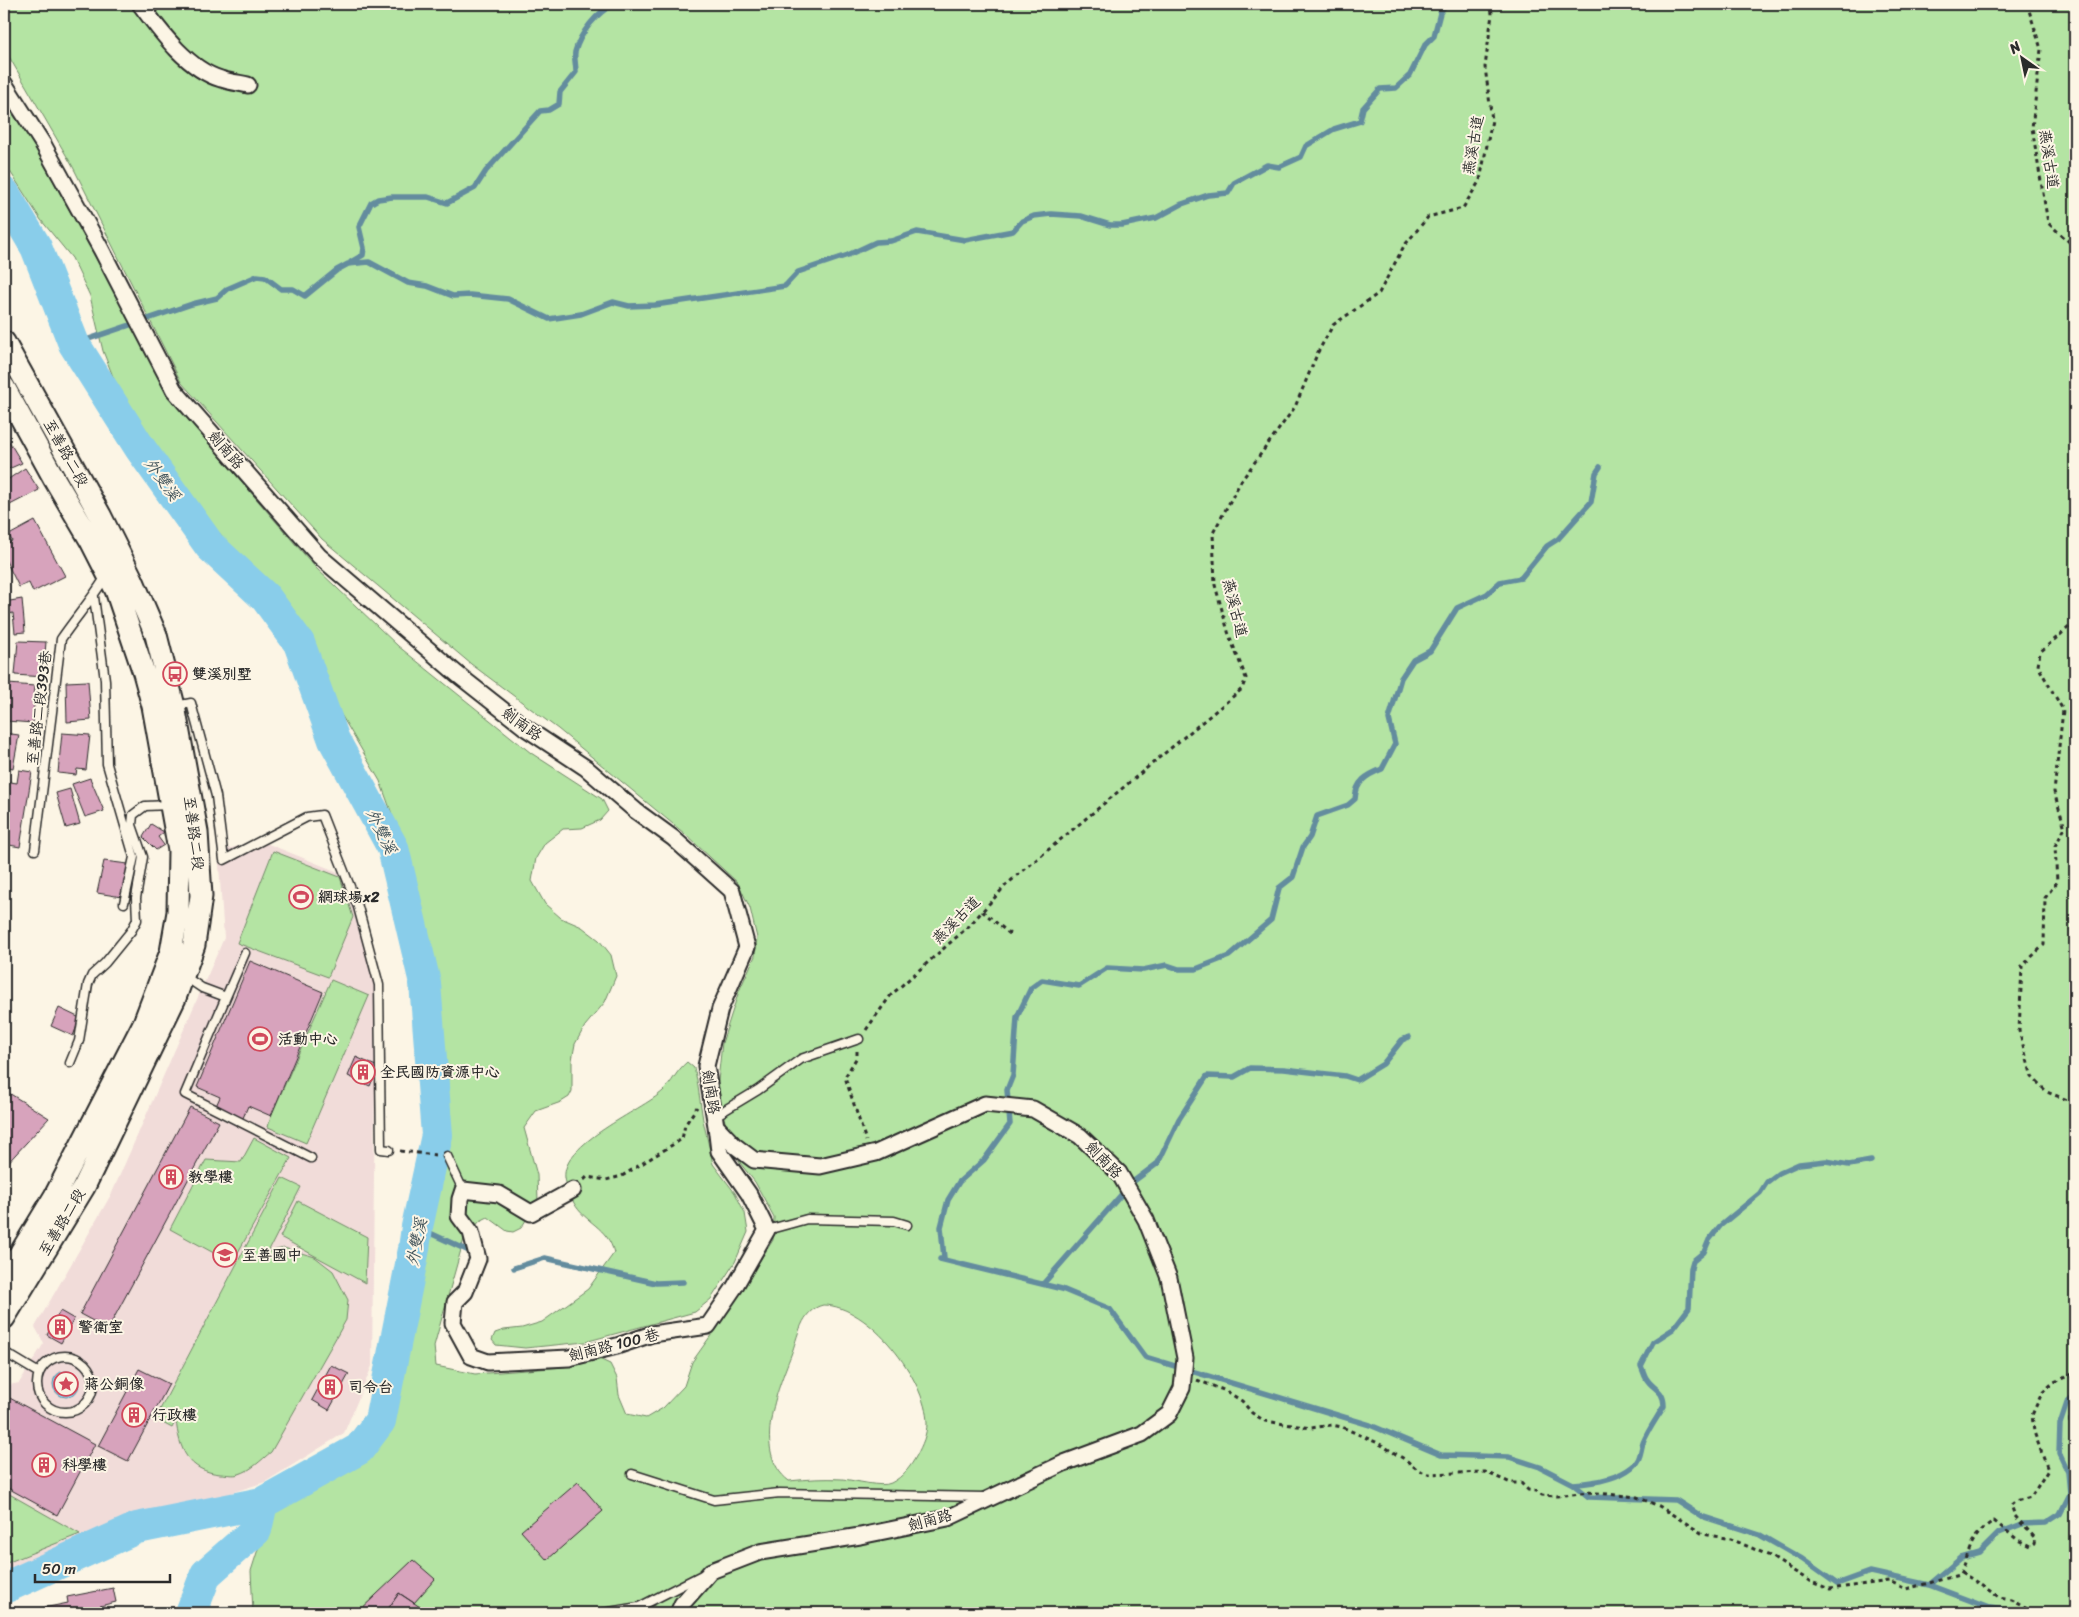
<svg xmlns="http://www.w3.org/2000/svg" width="2079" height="1617" font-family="Sriracha,'LXGW WenKai TC',sans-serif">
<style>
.built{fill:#f1dcd9}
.green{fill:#b4e4a3;stroke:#708867;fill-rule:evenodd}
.water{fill:#89cdea;stroke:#638c9e}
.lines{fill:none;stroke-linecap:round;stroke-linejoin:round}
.stream{stroke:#638c9e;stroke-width:5.5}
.river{stroke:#89cdea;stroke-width:32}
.building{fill:#d7a3bc;stroke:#2b2b2b}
.lane-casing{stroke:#2b2b2b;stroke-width:11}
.street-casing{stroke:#2b2b2b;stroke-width:19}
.secondary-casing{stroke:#2b2b2b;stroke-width:25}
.path{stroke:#2b2b2b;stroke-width:3;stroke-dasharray:4 4;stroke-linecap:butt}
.lane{stroke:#fcf5e5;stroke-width:8}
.street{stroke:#fcf5e5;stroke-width:15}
.secondary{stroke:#fcf5e5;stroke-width:21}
.labels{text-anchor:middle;stroke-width:4;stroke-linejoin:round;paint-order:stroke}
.street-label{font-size:15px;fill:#2b2b2b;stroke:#fcf5e5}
.poi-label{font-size:15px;font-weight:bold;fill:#2b2b2b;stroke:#fcf5e5;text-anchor:start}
.water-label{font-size:16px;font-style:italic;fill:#42545b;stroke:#fcf5e5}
</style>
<rect width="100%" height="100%" fill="#fcf5e5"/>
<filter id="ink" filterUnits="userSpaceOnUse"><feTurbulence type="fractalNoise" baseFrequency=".02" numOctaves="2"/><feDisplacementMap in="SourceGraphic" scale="10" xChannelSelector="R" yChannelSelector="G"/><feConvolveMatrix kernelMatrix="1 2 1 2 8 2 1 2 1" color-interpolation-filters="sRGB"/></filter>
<g filter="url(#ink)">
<path class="built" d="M261,841L343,874L376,988L372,1366L344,1433L265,1482L78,1542L4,1570V1386L19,1383L44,1343L35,1327L112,1193L224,938L218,851Z"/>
<path class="green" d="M4,4H2075V1613H253L251,1571L268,1518L282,1506L359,1458L378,1437L394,1407L403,1369L407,1334L444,1138V1076L437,989L404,847L380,781L336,706L316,658L283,605L207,519L175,480L119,392L103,351L90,296L72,258L41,220L4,162V102L29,137L121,304L166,393L265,509L316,568L398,646L531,753L602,799L608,811L600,820L582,828L563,829L545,843L536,858L532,881L545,904L561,918L582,927L599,940L611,955L616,976L605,1002L585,1026L575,1044L572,1060V1091L569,1097L561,1102L536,1111L524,1128L537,1175L538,1201L521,1228L513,1232L507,1231L488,1217L480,1221L464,1239L434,1346L436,1366L475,1374L564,1367L599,1359L610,1364L617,1378L619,1395L627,1414L646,1418L663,1408L684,1386L692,1362L724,1317L773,1240L774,1217L755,1182L740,1163L722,1113L718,1081L722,1043L739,991L755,956L757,938L750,908L738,883L685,834L558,729L471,664L322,539L181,382L73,167L4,48ZM823,1305C869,1305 926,1379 927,1423C927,1435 922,1445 917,1455C911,1466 903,1477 891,1483C881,1488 855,1480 842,1479C825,1478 807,1479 789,1481C751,1452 778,1389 791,1355C798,1337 801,1310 823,1305Z
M273,851L340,877L353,917L328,977L237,943Z
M4,856L10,862L4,897Z
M331,980L369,996L306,1143L268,1127L271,1116Z
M687,1062L694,1068L697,1080L703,1120L713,1164L735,1193L745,1213L748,1232L735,1262L711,1299L695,1312L585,1342L525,1348L496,1345L492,1340L495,1333L504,1330L522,1328L542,1322L588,1289L614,1253C608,1227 585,1223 574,1203C571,1197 566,1185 565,1178C561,1143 641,1111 663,1091C672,1083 676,1071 687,1062Z
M254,1138L291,1158L232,1263L170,1229L206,1160L241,1162Z
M282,1178L301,1187L268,1252L284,1248L315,1257L333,1271L348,1300L346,1320L271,1452C261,1460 252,1470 239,1474C234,1476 226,1474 220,1474C188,1471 179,1449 176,1420L172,1428L155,1419Z
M298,1201L367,1237L365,1283L280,1237Z
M4,1491L80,1534L4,1564Z"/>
<path class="water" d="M53 1384a13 13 0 1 1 26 0a13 13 0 1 1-26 0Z"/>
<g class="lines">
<path class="stream" d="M351,262L363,255L364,248L359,227L371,203L378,199L392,197H428L447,203L475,188L486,171L540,111L549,110L559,104L560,92L576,72C576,66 574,58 575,52C580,33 597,12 614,4
M74,344L192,304L217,298L227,289L257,276L265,277L281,289H293L305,296L337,270L348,264L369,262L408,283L427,286L453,296L470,295L508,299L549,319L581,314L613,302L629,306L655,305L785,286L798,272L848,255L876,242L891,241L917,232L965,240L1013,231L1022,221L1034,216L1051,214L1081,216L1110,225H1122L1156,218L1182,204L1208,195L1228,193L1234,183L1267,165L1279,167L1301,157L1306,146L1334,129L1360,121L1363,108L1380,89L1396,88L1410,75L1425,45L1434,36L1440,13L1446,4
M417,1227L469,1251
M944,1258L941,1227L948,1200L959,1182L984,1160L1010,1124L1007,1090L1013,1075L1017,1017L1031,988L1042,980L1079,986L1107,968L1143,970L1167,965L1179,969H1196L1229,956L1271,920L1279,888L1293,877L1303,847L1310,837L1317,816L1348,805L1355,799C1356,781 1367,775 1382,769L1395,744L1389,719L1401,678L1413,660L1430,651L1457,608L1487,594L1500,582L1521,578L1547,546L1558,539L1591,502L1596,473L1600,467
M940,1259L1062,1289L1110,1309L1145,1357L1370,1425L1441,1455L1509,1457L1540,1467L1573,1484L1589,1497L1676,1500L1701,1516L1760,1535L1802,1559L1837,1584L1870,1572L1929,1585L1961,1558L1979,1553L1999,1533L2022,1524L2046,1523L2060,1514L2070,1494L2068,1472L2059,1453L2060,1424L2067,1403L2075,1396
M514,1268L545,1258L656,1283L683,1282
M1043,1284L1121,1195L1134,1181L1158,1163L1179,1119L1207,1076L1234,1077L1250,1068L1284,1069L1345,1076L1357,1080L1383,1064L1402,1040L1409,1037
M1573,1484C1593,1483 1616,1480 1632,1467C1641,1460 1640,1452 1643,1443C1648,1430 1657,1418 1664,1406C1664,1389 1653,1390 1646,1378C1644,1375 1643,1370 1641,1366L1653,1342L1673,1329L1689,1308L1691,1268L1693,1261L1704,1252L1709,1240L1720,1226L1760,1193L1767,1182L1779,1173L1799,1164L1826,1161L1849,1165L1871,1161
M1929,1585L1990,1608L2024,1613"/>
<path class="river" d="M4,193L36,247L74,344L140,448L210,546L266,598L299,643L334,740L393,848L425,983L437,1135L417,1227L414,1249L380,1421L359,1449L262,1503L137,1528L4,1588
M191,1613L206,1574L256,1530L262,1503"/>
</g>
<path class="building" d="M4,433L22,463L4,471Z
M25,468L39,490L8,506L4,497V482Z
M35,521L65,576L33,592L29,583L19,587L4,557V545L12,541L9,535Z
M22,599L25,632L15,633L13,613L4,615V602Z
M18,641L46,642L43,677L15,675Z
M88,681L91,720L67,722L66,682Z
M8,684L35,686L33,723L6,721Z
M4,733L19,735L13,768L4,766Z
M62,733L90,735L86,770L77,769L76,775L58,773Z
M19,770L32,772L20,847L4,844V781L17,783Z
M90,778L104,811L85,817L72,784Z
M70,789L80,824L66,828L56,793Z
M151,824L164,832L158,837L164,845L156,850L143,837Z
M104,861L128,864L122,897L97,893Z
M250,961L323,992L271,1116L248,1106L243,1118L216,1106L220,1097L197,1087Z
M59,1008L80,1018L73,1036L51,1026Z
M356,1057L378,1067L370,1086L348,1076Z
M4,1090L49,1118L4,1167Z
M190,1107L219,1122L108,1329L80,1314Z
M60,1311L74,1319L61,1343L47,1335Z
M331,1365L349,1374L329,1410L312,1400Z
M139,1369L169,1384L128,1461L98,1446Z
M6,1396L95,1444L57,1515L4,1486V1400Z
M578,1482L603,1511L547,1560L521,1531Z
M413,1560L435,1579L414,1603L399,1593L388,1609L395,1613H357Z
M113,1588L116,1602L100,1606L101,1611L92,1613H40L39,1609L68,1603L67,1597Z
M399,1593L429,1613H395L388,1609Z"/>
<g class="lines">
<g class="lane-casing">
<path id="lane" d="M94,597L105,680L107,764L134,857L124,903
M176,706L191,703L216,796L224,860L307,817L322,815L358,907L379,985L381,1149L389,1150
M35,850L61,639C76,617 93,598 106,576
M184,976L202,988L226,997L185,1094L311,1158
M226,997L245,953
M70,1063L79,1041L88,984L92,975L105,963L131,931L137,920L136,898L143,857L132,825L133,815L145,806L170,805
M715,1116L758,1090L801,1059L859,1039
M447,1156L463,1190
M767,1230L807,1219L894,1221L907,1225
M4,1352L39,1373
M37 1384a28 28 0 1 1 56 0a28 28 0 1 1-56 0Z
M632,1474L714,1500L780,1493L984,1497
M603,1613L639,1607L702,1575"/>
</g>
<g class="street-casing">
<path id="street" d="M140,4C160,31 187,69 221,79C230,82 239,83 248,85
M4,83L43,144L101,249L174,390L319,556L457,674L527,729L586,768L636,811L673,838L732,891L747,947L720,1009L706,1066L716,1126L734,1145L754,1160L820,1166L876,1153L985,1104L1033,1109L1080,1136L1119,1173L1146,1220L1169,1278L1185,1358L1182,1388L1169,1414L1142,1434L1064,1463L948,1518L860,1536L760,1552L711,1571L682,1604L678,1613
M573,1190L531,1213L499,1194L463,1190L460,1199L459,1216L471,1232L478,1259L465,1292L455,1302L453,1323L471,1356L488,1362L569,1358L617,1346L652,1334L708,1326L734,1288L767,1230L749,1194L719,1151L716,1126"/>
</g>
<g class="secondary-casing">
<path id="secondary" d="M4,342L100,515L132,579L156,635L174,706L197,832L201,896L194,945L175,998L84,1187L4,1318
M4,387L55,480L91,541L116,590L144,673L153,706L179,850L178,912L171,952L144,1023L55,1196L4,1280"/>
</g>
<path class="path" d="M2027,4L2041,49L2032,128L2048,223L2075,247
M2075,622L2040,652L2038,666L2063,710L2054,792L2065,828L2055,846L2057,882L2045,898L2044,945L2022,966L2019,1031L2032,1077L2047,1092L2075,1103
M982,911L1010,934
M866,1030L891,995L969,926L1007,884L1242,689L1246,678L1229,635L1215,585L1213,533L1241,481L1295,407L1318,352L1333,325L1379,293L1404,246L1428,217L1463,208L1480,180L1492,120L1485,67L1492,14L1491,4
M857,1051V1057L845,1077L866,1141
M400,1151L436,1155
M584,1180L587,1177L606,1180L622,1176L682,1139L685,1125L697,1107
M1197,1380L1226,1391L1242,1401L1252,1413L1265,1421L1311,1428L1332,1425L1342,1427L1378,1443L1406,1460L1418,1470L1428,1474L1485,1472L1511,1483H1521L1528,1490L1536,1491L1542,1495L1557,1496L1587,1492L1637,1497L1659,1506L1703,1534L1731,1539L1770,1556L1811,1582L1830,1589L1889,1581L1906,1589L1959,1575C1965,1566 1966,1558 1970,1548C1973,1538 1984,1526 1994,1521L2018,1540L2030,1546L2034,1543L2035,1538L2015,1516L2011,1505L2016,1501L2031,1497L2048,1470L2034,1432L2032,1415L2042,1393L2054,1382L2075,1373
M2075,1413L2070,1416V1422L2075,1426
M1961,1572L1999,1597L2011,1599L2029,1609L2049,1613"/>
<use href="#lane" class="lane"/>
<use href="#street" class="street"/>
<use href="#secondary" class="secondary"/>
</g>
</g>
<defs>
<g id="bus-ring" transform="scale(1.25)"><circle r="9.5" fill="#fcf5e5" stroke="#d1495b" stroke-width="1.5"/><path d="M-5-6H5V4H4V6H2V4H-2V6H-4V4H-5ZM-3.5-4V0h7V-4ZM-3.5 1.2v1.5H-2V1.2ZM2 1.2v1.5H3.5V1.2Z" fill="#d1495b"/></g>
<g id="stadium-ring" transform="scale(1.25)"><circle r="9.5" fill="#fcf5e5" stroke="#d1495b" stroke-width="1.5"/><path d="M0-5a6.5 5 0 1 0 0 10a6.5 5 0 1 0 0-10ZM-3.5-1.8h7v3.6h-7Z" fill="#d1495b"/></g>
<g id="building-ring" transform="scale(1.25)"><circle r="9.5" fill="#fcf5e5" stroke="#d1495b" stroke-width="1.5"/><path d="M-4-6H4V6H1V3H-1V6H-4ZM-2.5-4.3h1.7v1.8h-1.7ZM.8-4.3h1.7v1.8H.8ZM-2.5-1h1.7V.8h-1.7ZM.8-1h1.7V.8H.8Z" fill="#d1495b"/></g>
<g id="school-ring" transform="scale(1.25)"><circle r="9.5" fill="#fcf5e5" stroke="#d1495b" stroke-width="1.5"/><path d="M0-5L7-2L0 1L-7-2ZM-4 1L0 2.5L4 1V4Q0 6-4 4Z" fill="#d1495b"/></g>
<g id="sight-ring" transform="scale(1.25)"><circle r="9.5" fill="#fcf5e5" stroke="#d1495b" stroke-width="1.5"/><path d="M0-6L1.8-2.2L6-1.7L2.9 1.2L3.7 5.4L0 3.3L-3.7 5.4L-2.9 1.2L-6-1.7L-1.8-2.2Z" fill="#d1495b"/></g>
</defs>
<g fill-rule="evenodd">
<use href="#bus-ring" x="175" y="674"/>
<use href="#stadium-ring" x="301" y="897"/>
<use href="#stadium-ring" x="260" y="1039"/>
<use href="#building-ring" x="363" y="1072"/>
<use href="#building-ring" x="171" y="1177"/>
<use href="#school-ring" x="225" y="1255"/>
<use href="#building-ring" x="60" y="1327"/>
<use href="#sight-ring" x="66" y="1384"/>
<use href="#building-ring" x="330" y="1387"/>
<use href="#building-ring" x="134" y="1415"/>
<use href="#building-ring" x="44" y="1465"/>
</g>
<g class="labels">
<g class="street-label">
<text transform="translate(1473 145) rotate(-80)" y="5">燕溪古道</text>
<text transform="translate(2049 159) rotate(82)" y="5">燕溪古道</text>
<text transform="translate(226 450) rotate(49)" y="5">劍南路</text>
<text transform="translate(66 453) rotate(61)" y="5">至善路二段</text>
<text transform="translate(1235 608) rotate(76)" y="5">燕溪古道</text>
<text transform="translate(39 708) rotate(-83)" y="5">至善路二段393巷</text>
<text transform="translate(522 724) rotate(36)" y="5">劍南路</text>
<text transform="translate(194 833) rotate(83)" y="5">至善路二段</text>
<text transform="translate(956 920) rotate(-45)" y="5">燕溪古道</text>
<text transform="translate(711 1092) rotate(81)" y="5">劍南路</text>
<text transform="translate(1104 1160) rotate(46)" y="5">劍南路</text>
<text transform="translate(62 1222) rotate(-59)" y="5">至善路二段</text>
<text transform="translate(614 1345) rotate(-14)" y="5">劍南路 100 巷</text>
<text transform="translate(930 1520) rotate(-15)" y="5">劍南路</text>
</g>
<g class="poi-label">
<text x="192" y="679">雙溪別墅</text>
<text x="318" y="902">網球場x2</text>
<text x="278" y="1044">活動中心</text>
<text x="380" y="1077">全民國防資源中心</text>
<text x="188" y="1182">教學樓</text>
<text x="242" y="1260">至善國中</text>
<text x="78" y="1332">警衛室</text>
<text x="84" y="1389">蔣公銅像</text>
<text x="348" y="1392">司令台</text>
<text x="152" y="1420">行政樓</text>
<text x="62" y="1470">科學樓</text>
</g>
<g class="water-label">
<text transform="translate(163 479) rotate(54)" y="6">外雙溪</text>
<text transform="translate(382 831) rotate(64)" y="6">外雙溪</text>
<text transform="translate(416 1242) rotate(-79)" y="6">外雙溪</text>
</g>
</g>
<rect width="2079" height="1617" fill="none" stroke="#fcf5e5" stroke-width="20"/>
<rect x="10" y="10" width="2059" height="1597" fill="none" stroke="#2b2b2b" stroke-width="2" filter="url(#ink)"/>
<g transform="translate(2022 58) rotate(327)" stroke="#fcf5e5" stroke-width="4" paint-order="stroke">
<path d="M0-4L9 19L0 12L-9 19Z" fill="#2b2b2b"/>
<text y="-8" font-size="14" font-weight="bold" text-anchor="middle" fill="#2b2b2b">N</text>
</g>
<path d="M35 1574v8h135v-8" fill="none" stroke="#2b2b2b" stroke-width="2.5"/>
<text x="42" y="1574" font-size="15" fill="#2b2b2b" stroke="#fcf5e5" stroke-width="4" paint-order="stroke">50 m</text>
</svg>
